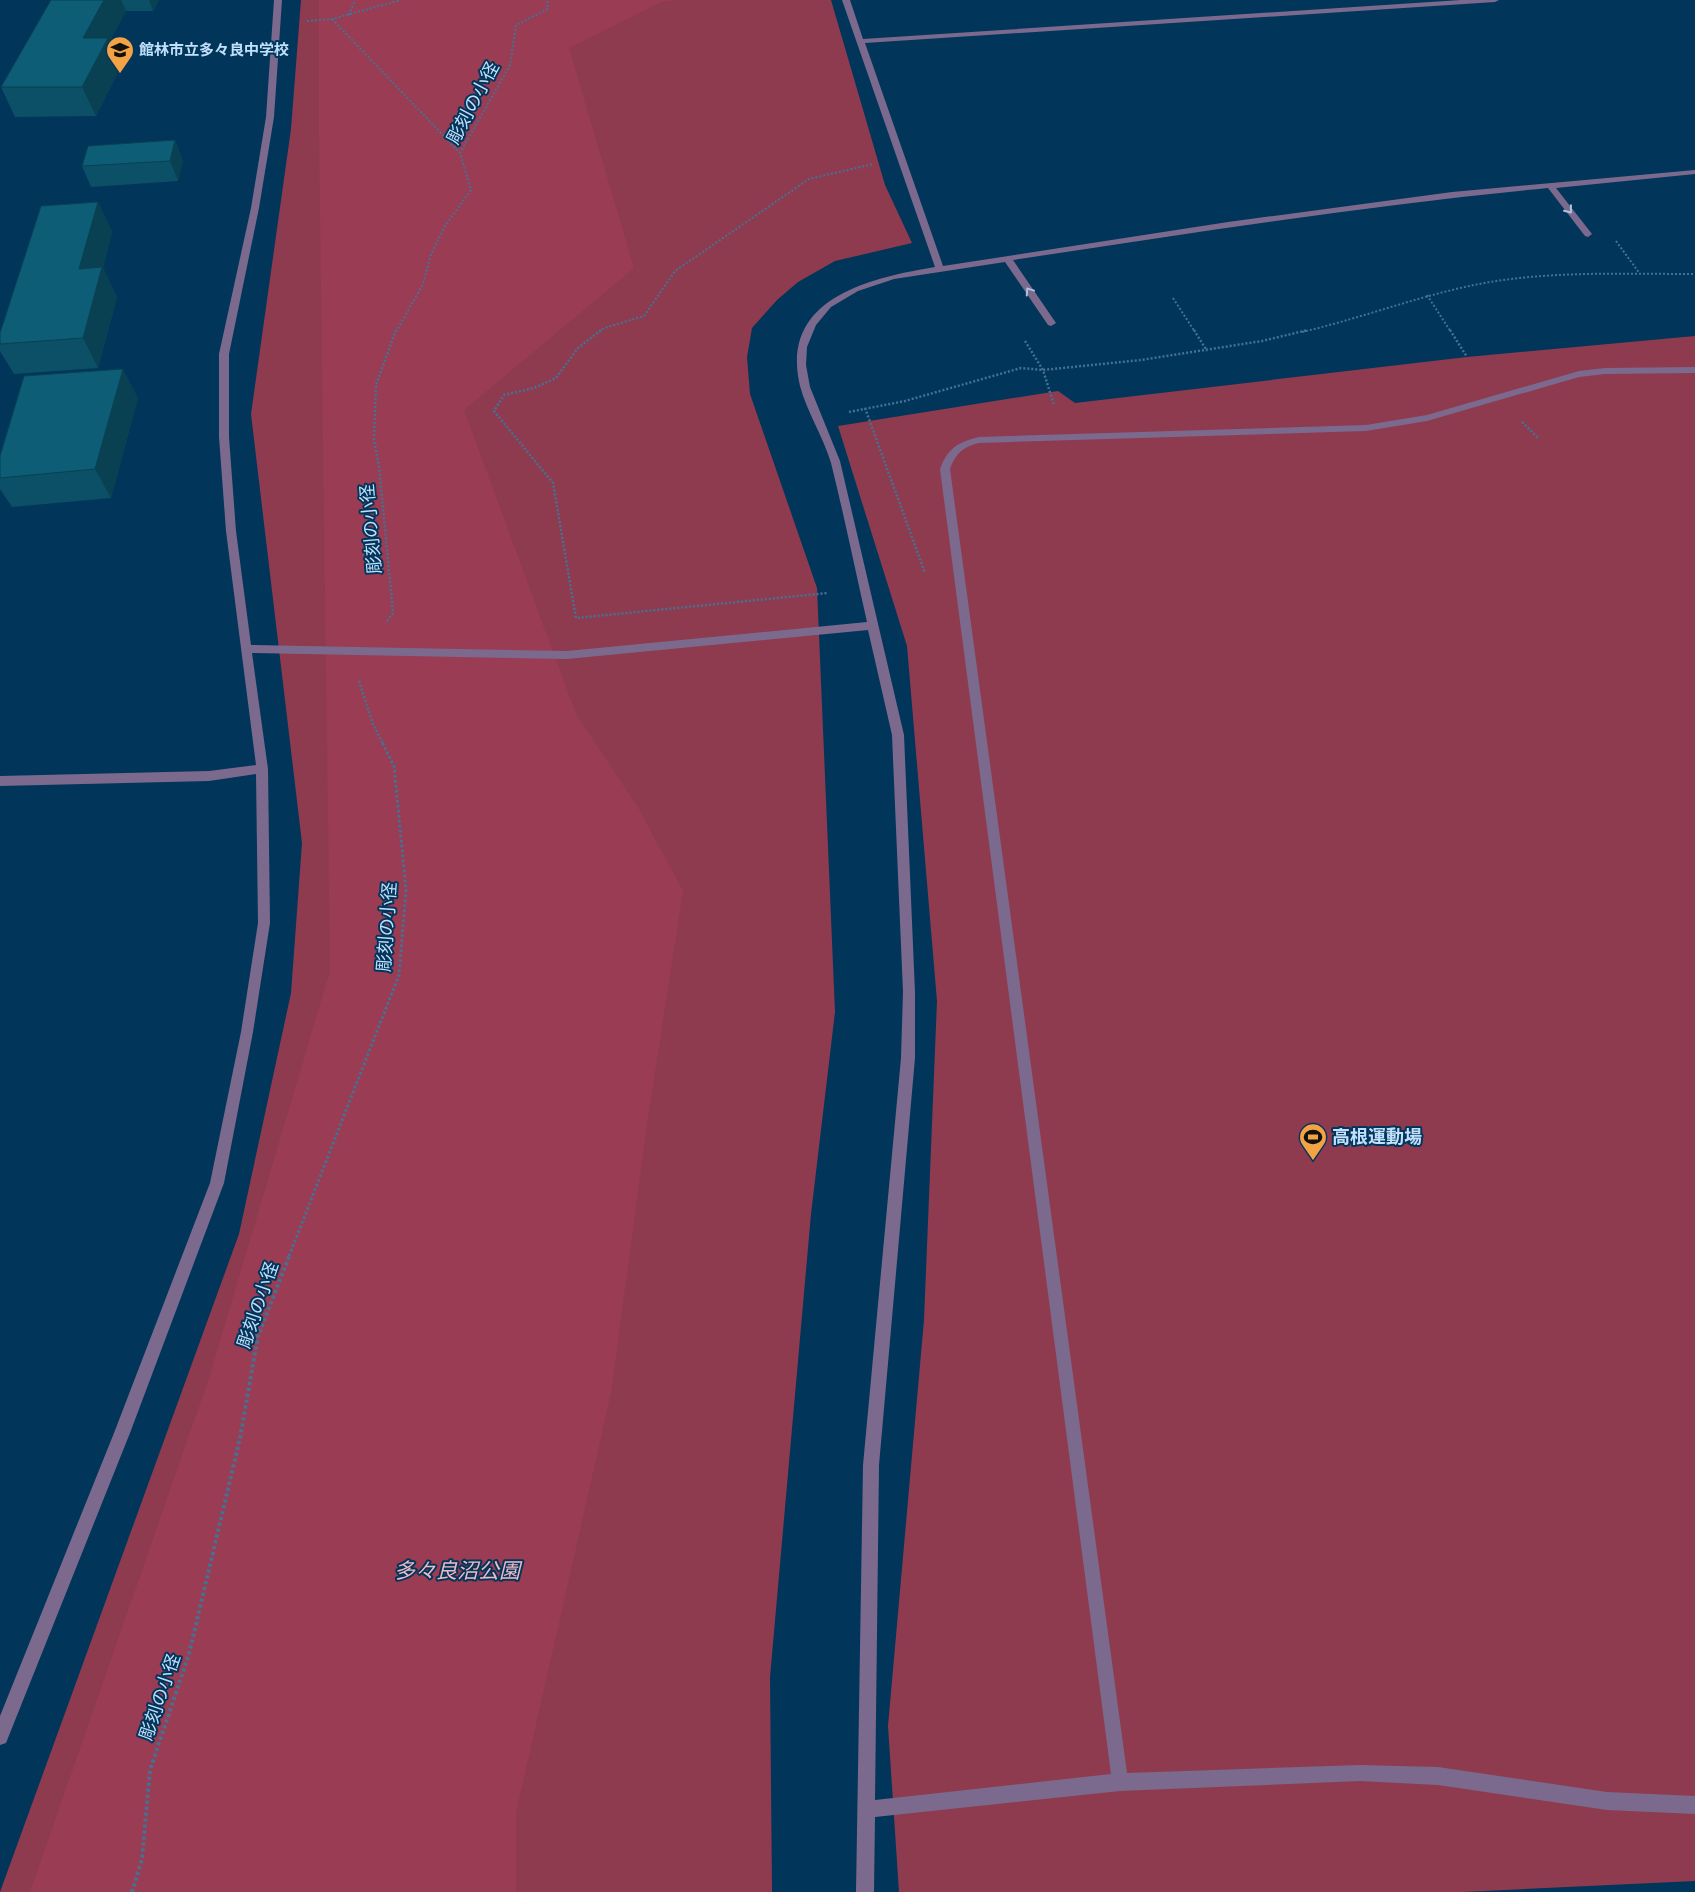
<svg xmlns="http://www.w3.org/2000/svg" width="1695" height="1892" font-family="'PT Serif','Noto Sans JP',serif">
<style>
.green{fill:#8e3b50}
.forest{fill:#993c54}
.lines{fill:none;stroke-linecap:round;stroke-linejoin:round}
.path-far3{stroke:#457193;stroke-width:2;stroke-dasharray:2 2;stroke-linecap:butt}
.path-far2{stroke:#457193;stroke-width:2.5;stroke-dasharray:2 2;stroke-linecap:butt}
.path-far1{stroke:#457193;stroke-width:3;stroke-dasharray:2.5 2.5;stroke-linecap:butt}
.path{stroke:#457193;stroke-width:4;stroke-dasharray:3 3;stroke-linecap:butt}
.minor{fill:#7b6a8d;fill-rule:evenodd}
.wall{fill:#0b5066}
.shaded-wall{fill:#094153}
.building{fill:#0d5d77;stroke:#094153}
.oneway{stroke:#b0c2e0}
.labels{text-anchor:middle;stroke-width:4;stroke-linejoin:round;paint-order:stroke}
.far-poi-label{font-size:15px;font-weight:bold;fill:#c1e0fc;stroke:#02355a;text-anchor:start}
.street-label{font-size:18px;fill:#c1e0fc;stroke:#02355a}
.poi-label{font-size:18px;font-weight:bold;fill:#c1e0fc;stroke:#02355a;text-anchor:start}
.near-park-label{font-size:21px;font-style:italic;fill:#f0bac4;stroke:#02355a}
</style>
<rect width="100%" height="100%" fill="#02355a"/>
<path class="green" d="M301,0H831L885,185L912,243L835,261L798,282L777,300L752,328L747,357L750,394L817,588L835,1012L811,1214L770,1677L772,1892H0L239,1234L291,993L302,843L251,414L291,129Z
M1695,336V1881L1463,1892H899L888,1726L924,1320L937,1001L907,646L838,426L1058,391L1075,403L1467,357Z"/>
<path class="forest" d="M319,0H677L661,2L569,48L634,268L464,410L576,714L639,809L683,891L647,1124L611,1393L516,1813V1892H30L209,1378L330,971L319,137Z"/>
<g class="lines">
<path class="path-far3" d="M349,15L355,0
M332,19L460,153
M307,21L332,19L401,0
M1616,241L1640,274
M1427,295L1451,332
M1173,298L1195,332
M396,332L423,284L431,254L445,226L471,190L460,153L510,65L516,25L548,9L547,0
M599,332L604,328L644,316L675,271L809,179L873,164
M1302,332C1366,317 1426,293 1490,282C1557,271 1627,274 1695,274"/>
<path class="path-far2" d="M601,330L578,348L556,378L534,388L504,395L494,411L553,483L576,618L828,593
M1194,330L1207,351
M1450,330L1467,357
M1025,341L1043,370L1054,405
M865,408L925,573
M849,412L905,401L1021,368L1043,370L1141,360L1262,341L1308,330
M1522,422L1538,438
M387,621L393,613L379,466L374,440L376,385L396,330
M359,681L373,724L383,744"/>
<path class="path-far1" d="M289,1256L399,975L406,890L394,766L382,742"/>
<path class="path" d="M132,1892L142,1859L150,1770L189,1654L240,1438L258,1336L290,1254"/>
<path class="minor" d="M274,0H282L274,117L259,208L229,354V437L236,531L251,645L567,651L867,622C855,569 844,515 831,463C823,436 807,412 800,386C779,298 870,278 935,267L842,0H850L863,39L1461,0H1499L1495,2L865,43L943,266L1228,222L1452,192L1695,170V174L1556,188L1592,234L1588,237L1585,236L1548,188C1369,205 1191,233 1013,260L1056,323L1051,326L1048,325L1005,262L894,279L858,291L831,307L816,325L807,347L806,365L810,387L840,461L904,735L915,992V1058L879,1465L875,1800L1111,1774L940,469C948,448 958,442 979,437L1366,425L1427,415L1579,371L1605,368L1695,367V373L1605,374L1579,377L1427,421L1366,431L979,443C963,447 956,453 950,469L1127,1773L1360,1765L1438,1767L1607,1792L1695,1796V1814L1607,1810L1438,1785L1360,1781L1120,1791L875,1817L874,1892H856L863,1465L901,1058L903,992L892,735L868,630L567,659L252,653L268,769L270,923L253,1032L224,1183L130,1433L6,1743L0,1745V1716L114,1433L210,1183L241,1032L258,923L256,774L209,781L0,786V776L209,771L256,765L226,531L219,437V354L251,208L266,117Z"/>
</g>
<path class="wall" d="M51,0H159L153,11H126L109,42L120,68L96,116L15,117L1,87Z
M175,140L183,161L178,181L91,187L82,166Z
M98,202L112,232L103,268L117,297L98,368L14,374L0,351V333Z
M138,398L111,498L12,507L0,489V456Z"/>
<path class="shaded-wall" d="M104,0H121L126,11L109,42L120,68L96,116L82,87L83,38Z
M149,0H159L153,11Z
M175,140L183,161L178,181L170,161Z
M98,202L112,232L103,268L117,297L98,368L83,338L79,269Z
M123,369L138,398L111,498L95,469Z"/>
<path class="building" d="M51,0H104L83,38H108L82,87H1Z
M175,140L170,161L82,166L88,146Z
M98,202L79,269L102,267L83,338L0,344V333L41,206Z
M123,369L95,469L0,478V456L24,376Z"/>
<defs><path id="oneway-chevron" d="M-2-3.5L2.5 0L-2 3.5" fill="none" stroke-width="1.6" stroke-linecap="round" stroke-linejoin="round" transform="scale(1.25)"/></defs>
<g class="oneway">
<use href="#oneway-chevron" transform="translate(1569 210) rotate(52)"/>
<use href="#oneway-chevron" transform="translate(1029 291) rotate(-124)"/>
</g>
<defs>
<g id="school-pin" transform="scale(1.4375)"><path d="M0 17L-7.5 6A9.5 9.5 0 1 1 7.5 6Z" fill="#f4a344" stroke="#02355a"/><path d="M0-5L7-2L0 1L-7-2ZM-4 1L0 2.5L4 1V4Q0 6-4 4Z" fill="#111"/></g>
<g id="stadium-pin" transform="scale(1.4375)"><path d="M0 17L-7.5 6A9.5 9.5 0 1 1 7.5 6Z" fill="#f4a344" stroke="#02355a"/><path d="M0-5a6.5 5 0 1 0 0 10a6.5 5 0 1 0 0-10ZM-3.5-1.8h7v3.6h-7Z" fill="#111"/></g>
</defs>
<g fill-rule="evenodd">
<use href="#school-pin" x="120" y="50"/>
<use href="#stadium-pin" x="1313" y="1137"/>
</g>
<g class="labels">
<g class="far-poi-label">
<text x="139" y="55">館林市立多々良中学校</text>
</g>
<g class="street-label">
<text transform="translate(473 103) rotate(-62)" y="6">彫刻の小径</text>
<text transform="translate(371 529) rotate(-95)" y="6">彫刻の小径</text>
<text transform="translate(387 927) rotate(-86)" y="6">彫刻の小径</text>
<text transform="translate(258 1305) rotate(-71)" y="6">彫刻の小径</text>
<text transform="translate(160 1697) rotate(-71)" y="6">彫刻の小径</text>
</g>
<g class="poi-label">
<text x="1332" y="1143">高根運動場</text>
</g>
<g class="near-park-label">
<text x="457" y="1578">多々良沼公園</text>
</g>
</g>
</svg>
